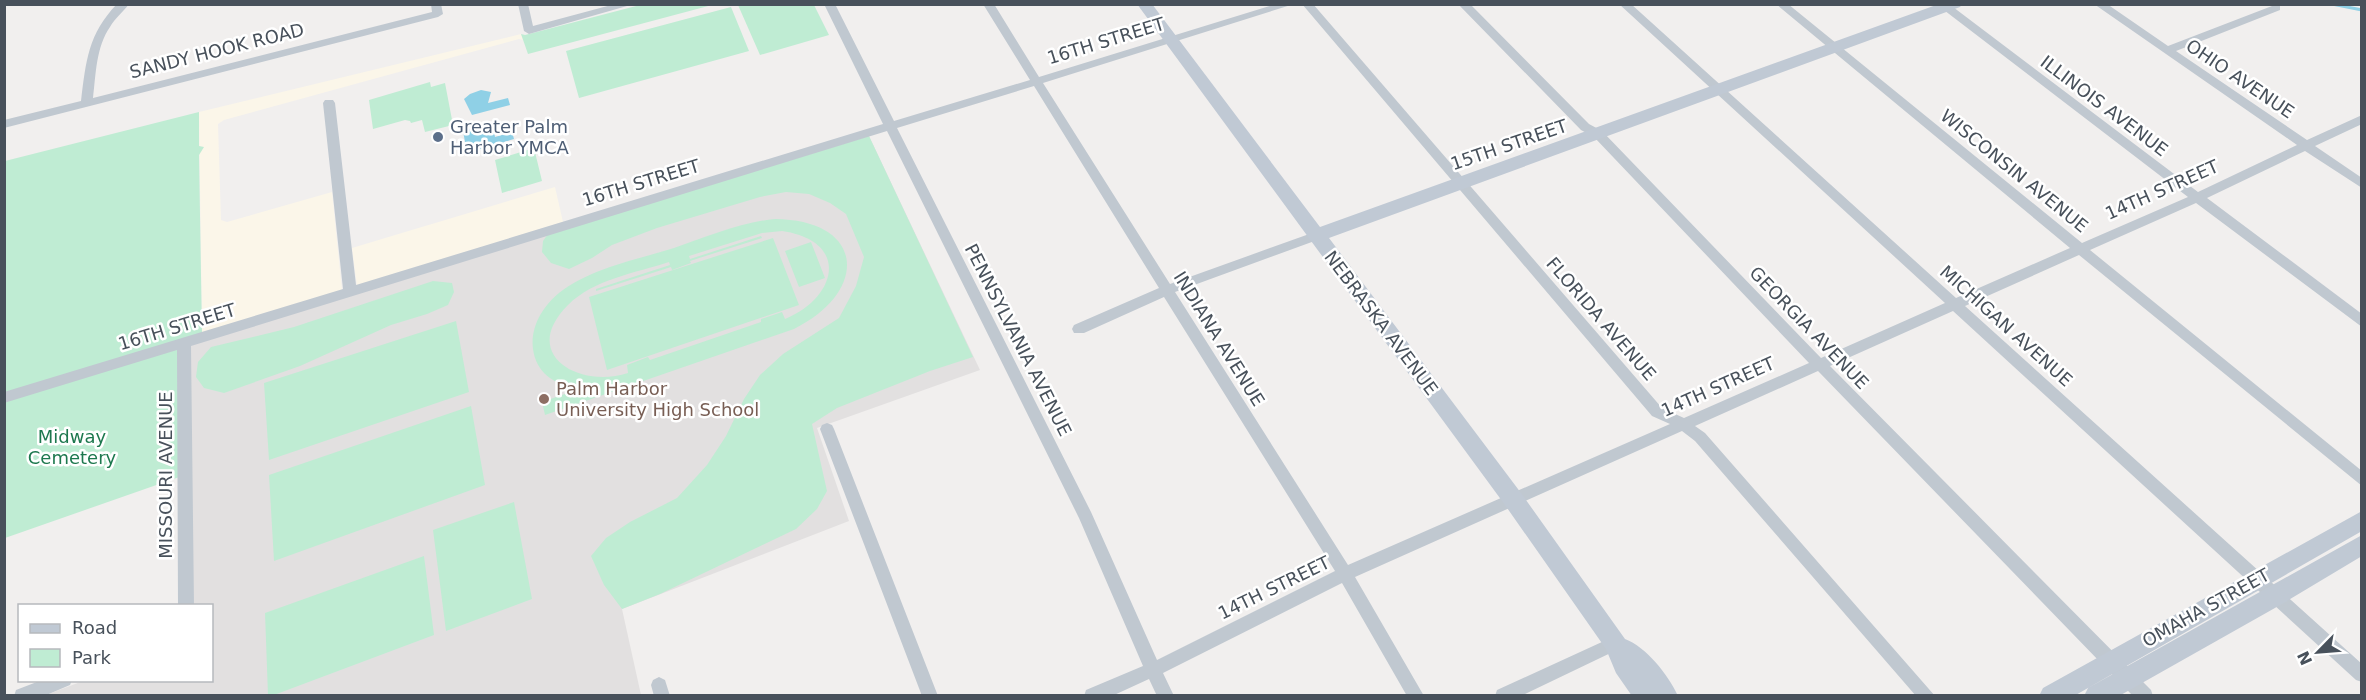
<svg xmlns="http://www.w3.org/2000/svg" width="2366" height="700" font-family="'DejaVu Sans',sans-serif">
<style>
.commercial{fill:#fbf6e9}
.education{fill:#e2e0e0}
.green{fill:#bfecd3;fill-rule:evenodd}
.water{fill:#8fd0e6}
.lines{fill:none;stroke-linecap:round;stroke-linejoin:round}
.stream{stroke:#8fd0e6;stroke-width:3}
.street{fill:#c0c8d0;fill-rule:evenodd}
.secondary{fill:#c0c9d4;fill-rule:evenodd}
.service-dot{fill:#5c6f8a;stroke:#fff;stroke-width:2}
.education-dot{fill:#8d6e63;stroke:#fff;stroke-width:2}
.labels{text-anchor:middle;stroke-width:5;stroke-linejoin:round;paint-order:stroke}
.street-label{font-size:18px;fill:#48515b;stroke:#fff}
.service-label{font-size:18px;fill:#4e5e75;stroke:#fff;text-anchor:start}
.education-label{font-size:18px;fill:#785e54;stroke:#fff;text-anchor:start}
.park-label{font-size:18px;fill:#1d784e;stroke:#fff}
</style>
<rect width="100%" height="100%" fill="#f1efee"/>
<path class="commercial" d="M521,34L523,40L519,39L224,120L218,124L221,220L227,222L332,192L342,290L202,334L199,112Z
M555,187L563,222L357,286L352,248Z"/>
<path class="education" d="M869,136L980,370L817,428L849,521L622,609L641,695L43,696L83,681L212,680V606L193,605L189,345Z"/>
<path class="green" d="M640,5H712L528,54L521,34L525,35Z
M738,5H814L829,35L760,55Z
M731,7L749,51L579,98L566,51Z
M430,82L431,87L445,83L453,125L425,132L422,120L411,123L410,121L405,120L373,129L369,100Z
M199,112V146L204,147L199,155L202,334L5,394V161Z
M869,136L973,357L930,371L837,408L812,424L827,491L817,509L796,529L660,594L622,609L604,585L591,556L606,538L630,522L677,498L707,465L726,436L744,399L760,375L783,354L839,318L856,286L864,257L846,214L830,203L809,194L786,192L760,197L657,228L612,245L592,258L569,269L551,263L542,252L543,241L548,234Z
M534,148L542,181L502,193L495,160Z
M775,219C866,220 869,292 794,329L545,415L542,402L576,390C554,383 536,373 533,349C530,327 543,306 559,293C591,268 636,260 674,248C707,237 741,222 775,219ZM782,231C850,241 838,297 785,319L782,312L761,319V322L650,360L648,357L627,365L628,373C578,389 519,354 568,305C594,279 636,273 669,262L670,265L596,289V291L671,267L672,270L691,263L690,261L762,238L761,236L690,259L689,256L762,233Z
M773,238L799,305L607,370L589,297Z
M811,242L825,278L799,287L785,251Z
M433,281L452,283L454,292L448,305L427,314L391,325L300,366L224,393L204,388L196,377L198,362L211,347L294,327Z
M456,321L469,392L269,460L264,383Z
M184,347L185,475L5,538L4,401Z
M471,406L485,485L274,561L269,475Z
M514,502L532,599L446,631L433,530Z
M424,556L434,635L274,695H268L265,613Z"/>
<path class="water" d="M481,90L491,92L488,103L508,98L510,105L472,115L464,99L470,94Z
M495,121L496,125L493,126L495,137L512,132L514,139L467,153L463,131Z"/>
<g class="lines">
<path class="stream" d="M2332,4L2362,10"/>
<path class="street" d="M117,4H129C123,12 115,18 110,27C96,47 96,74 93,98L432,12L431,4H441L443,14L438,17L4,128V120L81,101C86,61 88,34 117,4Z
M518,4H528L533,26L615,4H634L529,34L524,31Z
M824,4H835L894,121L1030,80L983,4H994L1039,77L1276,4H1294L1043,83L1170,284L1312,233H1320L1322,236L1320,239L1175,292L1348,565L1670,424L1652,416L1302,4H1313L1662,408L1684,418L1809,363L1594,137L1581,130L1458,4H1470L1589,124L1602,131L1821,358L1945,303L1619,4H1631L1956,298L2070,248L1776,4H1788L2082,243L2188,197L1936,4H1949L2198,192L2297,145L2094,4H2107L2168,46L2272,6H2280V10L2176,51L2307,140L2362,115V124L2315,146L2362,178V188L2305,151L2207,198L2362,314V327L2196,203L2090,250L2362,471V486L2079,255L1965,306L2362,664V682L2356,680L1953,311L1830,366L2151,690L2153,696H2133L1818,371L1695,426L1705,433L1935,696H1916L1695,441L1682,431L1355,577L1424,696H1407L1342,583L1163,673L1174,696H1157L1149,679L1112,696H1084L1086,690L1143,666L1079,518L887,131L191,346L194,606H178L177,350L4,403V392L343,289L323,103L325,100H333L335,103L356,285L883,124ZM1034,86L1159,288L1074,325L1072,329L1074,333H1084L1164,297L1335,571L1157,660L1091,512L897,128Z
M827,423L832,425L834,429L938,696H922L820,429L822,425Z
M1615,636L1621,638L1623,643L1621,648L1521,696H1495L1497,690Z
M659,677L665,680L670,696H654L651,685L653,680Z
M42,680H72L70,685L44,696H14L16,690Z"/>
<path class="secondary" d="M1137,4H1152L1320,227L1939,4H1962L1960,7L1329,238L1521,493L1625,639C1646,647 1668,674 1678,696H1632L1616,673L1606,649L1505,505Z
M2362,511V531L2074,696H2039L2043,688Z
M2362,535V556L2282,604L2119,696H2084L2088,688Z"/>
</g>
<circle class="service-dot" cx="438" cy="137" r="6"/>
<circle class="education-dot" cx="544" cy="399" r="6"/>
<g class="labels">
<g class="street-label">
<text transform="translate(1106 41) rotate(-17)" y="6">16TH STREET</text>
<text transform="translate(217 51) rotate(-14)" y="6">SANDY HOOK ROAD</text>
<text transform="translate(2240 79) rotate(34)" y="6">OHIO AVENUE</text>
<text transform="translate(2104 106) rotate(37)" y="6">ILLINOIS AVENUE</text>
<text transform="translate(1509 145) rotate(-19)" y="6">15TH STREET</text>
<text transform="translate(2014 171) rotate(39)" y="6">WISCONSIN AVENUE</text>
<text transform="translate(641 183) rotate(-17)" y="6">16TH STREET</text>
<text transform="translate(2162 190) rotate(-24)" y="6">14TH STREET</text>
<text transform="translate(1601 319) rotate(49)" y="6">FLORIDA AVENUE</text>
<text transform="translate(1381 323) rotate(53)" y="6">NEBRASKA AVENUE</text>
<text transform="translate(2006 326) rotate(42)" y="6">MICHIGAN AVENUE</text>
<text transform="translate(177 327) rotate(-17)" y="6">16TH STREET</text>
<text transform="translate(1809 328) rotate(46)" y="6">GEORGIA AVENUE</text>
<text transform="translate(1219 339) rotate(58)" y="6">INDIANA AVENUE</text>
<text transform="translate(1018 340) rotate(63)" y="6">PENNSYLVANIA AVENUE</text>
<text transform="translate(1718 387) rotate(-24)" y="6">14TH STREET</text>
<text transform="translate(166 475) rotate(-90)" y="6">MISSOURI AVENUE</text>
<text transform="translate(1274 588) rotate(-26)" y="6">14TH STREET</text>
<text transform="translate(2206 608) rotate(-29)" y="6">OMAHA STREET</text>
</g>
<g class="service-label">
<text x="450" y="133">Greater Palm<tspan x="450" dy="21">Harbor YMCA</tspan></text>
</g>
<g class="education-label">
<text x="556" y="395">Palm Harbor<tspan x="556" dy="21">University High School</tspan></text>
</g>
<g class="park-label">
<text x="72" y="443">Midway<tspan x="72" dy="21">Cemetery</tspan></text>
</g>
</g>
<rect width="2366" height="700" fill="none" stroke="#48515b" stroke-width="12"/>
<rect x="18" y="604" width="195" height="78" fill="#ffffff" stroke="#b6b9bd" stroke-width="1.5"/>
<rect x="30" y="624" width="30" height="9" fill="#c0c9d4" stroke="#b6b9bd" stroke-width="1.5"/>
<text x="72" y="634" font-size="18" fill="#48515b">Road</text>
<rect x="30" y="649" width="30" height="18" fill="#bfecd3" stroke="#b6b9bd" stroke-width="1.5"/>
<text x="72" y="664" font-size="18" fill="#48515b">Park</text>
<g transform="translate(2318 652) rotate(245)" stroke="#ffffff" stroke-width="4.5" paint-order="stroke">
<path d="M0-4.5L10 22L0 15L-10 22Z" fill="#48515b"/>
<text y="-9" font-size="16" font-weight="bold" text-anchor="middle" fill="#48515b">N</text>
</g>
</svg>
